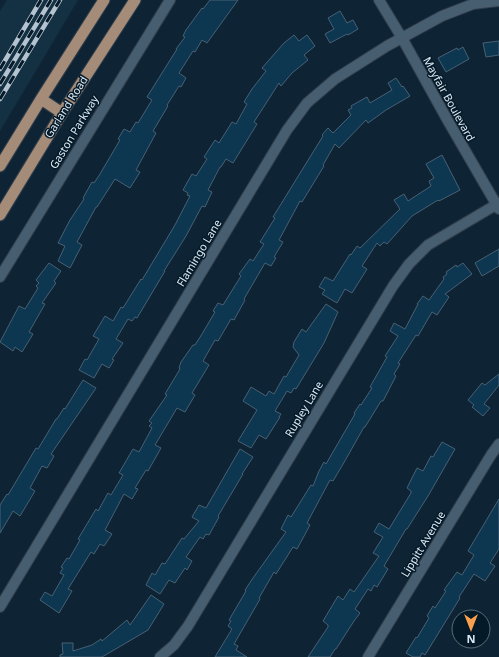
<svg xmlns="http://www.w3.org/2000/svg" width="499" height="657" font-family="'Noto Sans',sans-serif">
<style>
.built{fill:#143144}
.building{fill:#0d3651;stroke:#486072}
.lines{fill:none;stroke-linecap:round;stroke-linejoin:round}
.minor-casing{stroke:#303d4b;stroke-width:12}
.primary-casing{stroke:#303d4b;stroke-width:13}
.minor{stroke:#465e70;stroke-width:10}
.primary{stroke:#a58c78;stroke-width:11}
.rail-casing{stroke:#b4c3cf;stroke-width:4.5}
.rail{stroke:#051a29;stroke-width:3;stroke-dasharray:9;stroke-linecap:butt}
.labels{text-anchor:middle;stroke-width:3;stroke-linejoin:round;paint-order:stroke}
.street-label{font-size:11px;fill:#dbe9f4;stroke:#051a29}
</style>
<rect width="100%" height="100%" fill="#0e2434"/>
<path class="built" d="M7,0H78L0,131V11Z"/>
<path class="building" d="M210,0H238L207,43L202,40L195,52L193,51L179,73L186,78L181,87L179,86L167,105L168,106L153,131L156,133L136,170L140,172L130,188L115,179L97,207H96L77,242L82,245L70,268L58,261L65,246L58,243L70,220L84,199L83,198L92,182L94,183L100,174L120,140L118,139L124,129L130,132L136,122L138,123L152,100L147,97L177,49H176L185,37L183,36L186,30L202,8L203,9Z
M340,11L347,23L353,20L358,29L348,35L347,34L330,43L325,34L334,29L328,18Z
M294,35L299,41L307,35L315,46L304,55L308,60L292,73L281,86L279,83L254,122L257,124L233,163L226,159L221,167H220L208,190L212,192L205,207L202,206L186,236L164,271H165L137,318L135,317L132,321L128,319L116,339L123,343L112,359L114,360L109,368L102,364L94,378L79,370L85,359L87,360L99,339L93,336L105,316L113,321L121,307L123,308L141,279L142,280L175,225L190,196L187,195L188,193L183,190L192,174L196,176L207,159L204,157L215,140L219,143L232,122L236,124L247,104L244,102L252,89L266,71L262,68L284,43Z
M499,41V55L486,57L483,43Z
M463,47L469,59L446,72L438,58L457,48L458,50Z
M396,78L402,87L403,86L410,96L386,110L368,123L366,120L339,148L335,144L323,165L324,166L302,202L300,201L279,240L283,242L274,257L276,258L271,266L265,263L244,299L245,300L234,320L231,319L218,341L215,340L203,361L209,365L192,393L195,395L185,412L177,408L155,445L161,448L148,471L146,470L135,488L138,489L132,499L124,494L105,530L112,534L104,546L100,544L94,554L91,552L68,589L72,591L59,613L40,600L45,592L52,596L64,575L60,573L63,568L61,567L67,558L69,559L80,540L78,539L96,509L98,511L108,493L111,495L123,475L119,473L133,449L139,452L152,428L149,426L152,423L149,421L167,395L165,394L180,369L179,368L181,362L193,345H195L202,334L215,312L213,311L218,303L223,305L241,276L239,274L250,259L253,261L264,244L260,242L275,218L273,217L323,136L322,135L328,128L333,133L351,115L348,110L352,108L351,106L367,97L370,103L392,90L388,83Z
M442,155L460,190L439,201L438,200L412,216L387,244L384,242L380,246L377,243L362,266L367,269L352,293L345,289L337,303L322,294L325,290L319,287L325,277L333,281L350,254L351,255L357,246L360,248L400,209L394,200L404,194L408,201L431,186L429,181L434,178L426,164Z
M499,249V266L482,276L475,263Z
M49,263L61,271L54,281L56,283L42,303L45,304L29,332L33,334L22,352L15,347L13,351L0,342L19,306L25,309L38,288L36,286L39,283L36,280Z
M463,263L472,274L445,294L449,297L437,315L432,312L418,336L416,335L398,363L400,364L394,374L396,376L383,401H381L365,427H364L346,459L333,481L330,480L307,523L310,525L297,549L293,547L276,574L274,572L259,598L260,599L234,644L238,646L236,650L247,657H215L232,629L228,626L231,621L229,620L246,591L245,590L253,578L286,532L281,529L288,515L291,517L311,485L313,486L319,471L324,462L326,464L355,414L354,413L360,404L361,405L372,388L370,387L387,357L385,356L398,336L390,331L394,323L405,329L418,304H417L423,296L429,300L444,279L443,277L447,274L446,272L456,265L457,267Z
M326,304L338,312L324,343L296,389L294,388L291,393L287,391L275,411L281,414L279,417H280L266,439L259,435L251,448L238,441L257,410L243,401L251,387L266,396L269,391L274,394L284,376L286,377L299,355L293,347L294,342L302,329L306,332Z
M499,374V385L484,404L490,408L483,416L472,407L474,405L468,400L482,383L485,385Z
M83,380L96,388L51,454L54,456L47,468L42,466L30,488L35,491L20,516L13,511L0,533V505L7,494L8,495L36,448L38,449L56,419H57L64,408L65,409Z
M442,442L455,449L428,496L407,529H406L384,566L388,569L377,587L374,585L371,591L368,589L355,609L360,613L354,621L336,649H335L330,657H308L328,627V625L323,621L338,596L343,600L350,589L354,592L379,556L373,553L383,537L374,532L379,523L389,529L411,493V491L407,488L417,468L423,471L431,456L433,457Z
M240,449L253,457L242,474H243L218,516L219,517L209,535L206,534L203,539L200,537L186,557L192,561L187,570L185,568L175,583L169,580L160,594L146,585L152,573L155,575L162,563L165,564L182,538L184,539L199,521L192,517L199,505L206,508Z
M499,499V549L490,563L495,566L485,581L474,574L459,597L460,598L425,655L422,653L420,657H413L406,653L416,637L417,638L429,618L427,616L433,606L435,608L446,591L444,590L457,572L462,575L474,555L468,551Z
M151,595L164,604L148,630L102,657H60V655L63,654L62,643H73V651L92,645L101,639L102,641L127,620L130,625Z"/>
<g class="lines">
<g class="minor-casing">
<path id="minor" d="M379,0L402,38L448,121L499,209
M0,277L170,0
M0,607L287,130L307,103L335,79L387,46L442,16L473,4L499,1
M160,657L174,645L188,626L393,286L409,264L428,245L499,203
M368,657L491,455L499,444"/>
</g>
<g class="primary-casing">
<path id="primary" d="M41,99L62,113
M0,166L41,99L104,0
M0,215L62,113L135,0"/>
</g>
<use href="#minor" class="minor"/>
<use href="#primary" class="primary"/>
<g class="rail-casing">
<path id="rail" d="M0,69L41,0
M0,84L51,0
M0,99L60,0"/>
</g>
<use href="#rail" class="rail"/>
</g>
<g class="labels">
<g class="street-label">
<text transform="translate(449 99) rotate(61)" y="4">Mayfair Boulevard</text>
<text transform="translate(66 107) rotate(-58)" y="4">Garland Road</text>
<text transform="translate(74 132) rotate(-59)" y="4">Gaston Parkway</text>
<text transform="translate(199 253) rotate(-59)" y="4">Flamingo Lane</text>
<text transform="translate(304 409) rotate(-59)" y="4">Rupley Lane</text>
<text transform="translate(423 544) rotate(-59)" y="4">Lippitt Avenue</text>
</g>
</g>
<g transform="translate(471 629) rotate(180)"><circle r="19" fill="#051a29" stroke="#5b6d7a"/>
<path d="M0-3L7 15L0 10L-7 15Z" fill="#f99f4d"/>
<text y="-6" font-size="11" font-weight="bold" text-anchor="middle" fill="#dbe9f4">N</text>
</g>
</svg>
